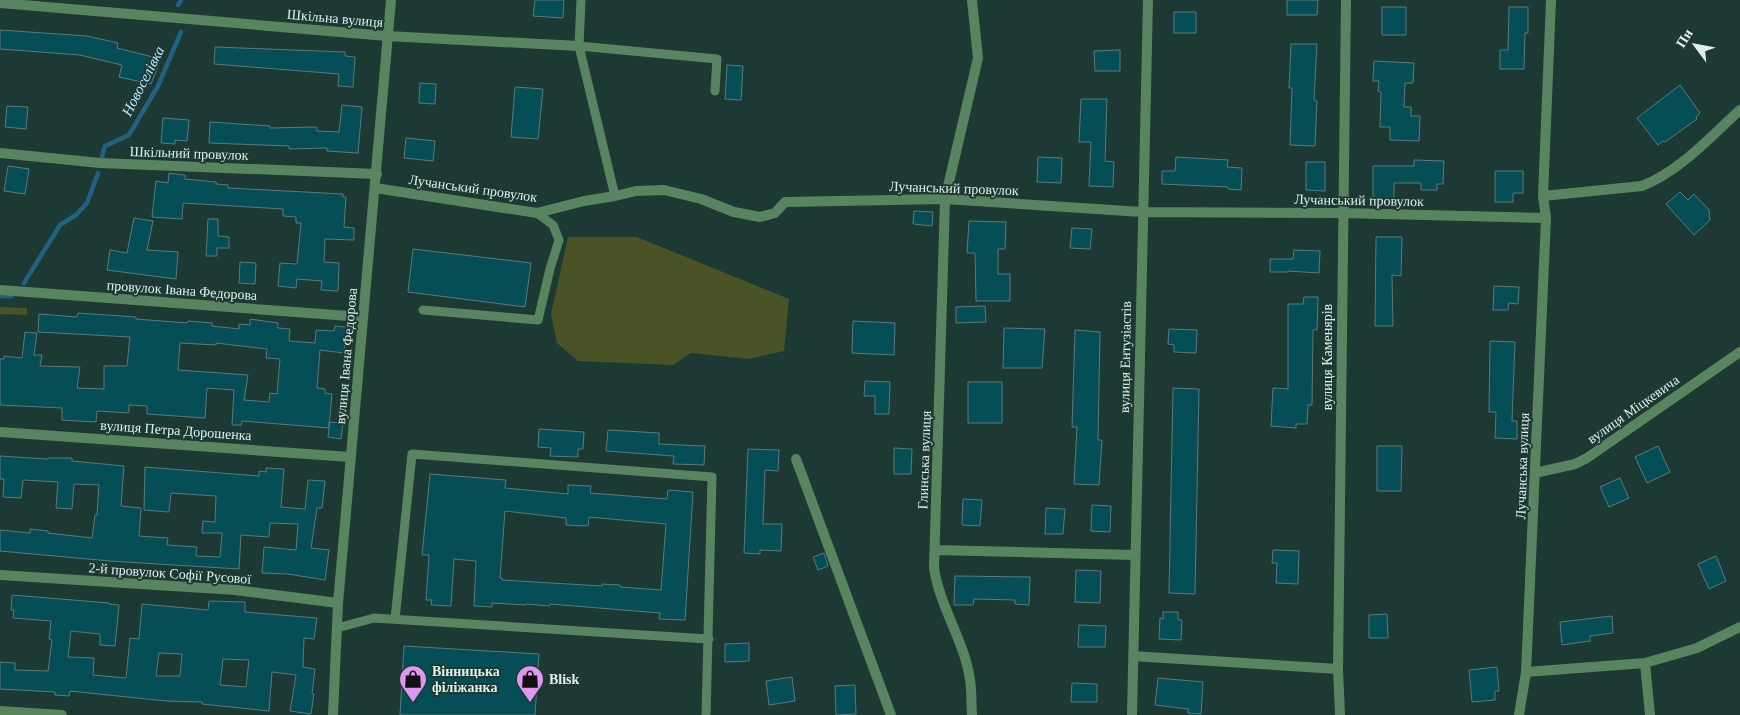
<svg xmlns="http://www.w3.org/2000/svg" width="1740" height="715" font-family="'Times New Roman',serif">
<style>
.green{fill:#495325}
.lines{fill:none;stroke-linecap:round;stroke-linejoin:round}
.stream{stroke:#1e6384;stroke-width:4.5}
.building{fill:#054e55;stroke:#5a7a7e;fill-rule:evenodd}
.lane{stroke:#588560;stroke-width:9}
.street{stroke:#588560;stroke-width:10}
.labels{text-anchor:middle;stroke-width:4;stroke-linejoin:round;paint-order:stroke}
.street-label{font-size:14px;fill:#dfefeb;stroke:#1d3933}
.poi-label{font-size:14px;font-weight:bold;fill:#dfefeb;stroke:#1d3933;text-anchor:start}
.water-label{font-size:15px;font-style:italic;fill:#bde7ff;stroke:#1d3933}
</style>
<rect width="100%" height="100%" fill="#1d3933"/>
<path class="green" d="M568,237H637L789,299L784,351L749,359L691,353L673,365L578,361L557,343L551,314Z
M0,307L27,308V315L0,314Z"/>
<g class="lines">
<path class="stream" d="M178,5L181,0
M102,157L105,146L129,135L158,86L181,32
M24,283L60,225L76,215L87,203L98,173
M0,296H12"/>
</g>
<path class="building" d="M535,0H564L563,18L533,16Z
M1287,0H1318L1317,15H1287Z
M1382,7H1406V35H1382Z
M1509,7H1528V33H1525L1524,69H1500V50H1508Z
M1174,12H1196V33H1174Z
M0,30L87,36L118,43L117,48L161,59L151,84L119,77L122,65L80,55L0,49Z
M1291,44H1317L1314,100L1317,101L1315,146L1290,145L1292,88H1289Z
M215,47L345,52V56L355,57L353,87L338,86L339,74L214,64Z
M1120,50V71H1095L1094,51Z
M1374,61L1414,63L1413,83H1405L1404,107H1411V116H1420L1419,141L1390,140V127H1380L1381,92L1378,91L1379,81H1373Z
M727,65L743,66L741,100L725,99Z
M420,83L436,84L435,104L419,103Z
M1680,85L1700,113L1696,117L1697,119L1665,142L1663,141L1658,145L1637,118Z
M515,87L543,89L538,139L511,137Z
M1081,99H1107L1105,161L1114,162L1113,187L1089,186L1091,142H1079Z
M342,105L362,107L358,153L327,151V148L289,149V146L209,143L210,122L270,126V128L317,127V131L339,132Z
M7,106L28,107L26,129L5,127Z
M163,118L189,120L187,141L175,140V144L161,143Z
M406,138L435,141L433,161L404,158Z
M1038,157L1062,158L1061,183L1037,182Z
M1176,157L1228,160L1227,167L1242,168L1241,190L1228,189V187L1162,184V171H1175Z
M1414,160L1444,161L1443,184H1437V190H1421V183H1394V200H1373V166H1414Z
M1306,162H1325V191L1306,190Z
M8,166L29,169L25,194L4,191Z
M1495,171H1523V193H1513V202H1495Z
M169,173L185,175V179L216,182V184L228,185V188L343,194V197H346L344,227L354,228V240L325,239L324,262L339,263L338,291L321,290L322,281L297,279L296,288L278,286L280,263L297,264L301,223H296V217L283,216V209L183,203L182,219L152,217L156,181L168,183Z
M1680,192L1688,200L1694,194L1709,210L1710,220L1694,235L1666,204Z
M914,211L933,212L932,226L913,224Z
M134,218L153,221L147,250L178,252L176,279L107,270L110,250L127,253Z
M208,219H218V236L229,237V248H217V256H206Z
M969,221L1006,222L1005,249H998V274H1010V301H976L975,253H967Z
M1072,228L1092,229L1090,249L1070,248Z
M1376,237H1402L1401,276L1392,275L1393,326H1375Z
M413,249L531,263L525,307L408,292Z
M1294,250L1320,251L1319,273L1288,271V272H1270V259H1293Z
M240,262L256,263L255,284L239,283Z
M1494,286L1519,287L1518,304L1509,303L1508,310H1493Z
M1304,297H1318L1317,330H1313L1312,405H1308L1307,424H1296V428L1271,426L1273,388L1288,389V304H1303Z
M985,306L986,322L956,323V307Z
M78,313L136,317V319L187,323L188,321L212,323V326L239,329V324L250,325V319L278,323V328L290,329L289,341L315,343L316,330L334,331L335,326L346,327L344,353L320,350L317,388L325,389V393L332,394L329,428V422L343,423L341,439L328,437L329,428L242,421L241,425H232L234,390L207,388L205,418L147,414V406L129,405V413L97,411L96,422L62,420V408L0,405V359H4V356L22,358L25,332L37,333L34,355H42L40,366L80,367L77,388L104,389V366H127L130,337L38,332L39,314L77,317ZM180,343L216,345V343L267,349L266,358L280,359L277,394L270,393L269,402L244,400L248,375L178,370Z
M853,321L895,323L894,355L852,353Z
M1004,328L1045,329L1042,368H1003Z
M1169,329L1197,330L1196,353L1174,352V345L1168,344Z
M1075,330L1100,332L1098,440H1102L1099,485L1074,484L1077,427H1072Z
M1490,341L1515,342L1512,421H1517V439L1495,438L1496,412H1489Z
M865,381L890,382L889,414H875V396H864Z
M968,382H1002V423H968Z
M1173,388L1199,389L1195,594L1169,593Z
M539,429L584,432L583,449H578V457L550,456L551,448L538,447Z
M608,430L659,433V444L705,446L704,465L673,464L674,456L606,451Z
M1377,446H1402L1401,491H1377Z
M1658,446L1670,472L1647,483L1635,457Z
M894,448L912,449L911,474H894Z
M748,449L779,450L778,471L765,470L763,524H782L781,551L760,550V554L744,553Z
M0,456L48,459V458H72V461L124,466L121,506L141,508L139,536L168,538L167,545L197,547L196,556L220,557L222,533H202L203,521L215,522L216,496L171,493L169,512L144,510L145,467L259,476V471L266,472V468L284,469L281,507L305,509L308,480L325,481L322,508H317L311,548L329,550L325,580L288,574L262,573L264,547L296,550L298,524L270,523L269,537L241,535L239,569L110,561L0,551V530L30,533V529L48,531V533L92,538L95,515H97L99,485L74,484L72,509L56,508L58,482L23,480L21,498L3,497L4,479H0Z
M430,474L506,480L505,488L568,494V485L591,486L590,493L667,499L668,490L693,492L685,620L659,619L660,613L550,604V606L526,604V605L492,603V607L474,606L476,561L454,559L451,606L431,605L432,600H426L429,555H422ZM505,511L566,518V525L588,526L589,517L666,524L661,590L620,587V585L602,584V586L502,580V578H500Z
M1620,478L1629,498L1609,507L1600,487Z
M963,499L982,500L980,526L962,525Z
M1092,505L1111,506L1110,532L1091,531Z
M1046,508L1065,509L1063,534H1045Z
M1273,550L1299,551L1298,584L1276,583L1277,563H1272Z
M824,553L828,566L818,570L813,557Z
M1716,556L1726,581L1709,589L1698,564Z
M1076,570L1101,571L1100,603L1075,602Z
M955,576L1030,577L1029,605L1015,604V600L974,599L973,605H954Z
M12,595L109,603V604L119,605L115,646L100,645V634L71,631L68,657L94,658L93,675L126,678L130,638L139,639L142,604L208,610L209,601L245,602V612L317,618L314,639L304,638L303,667L315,669L312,694H314L311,714L290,711L296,675L272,672L269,711L202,704V702L166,701L70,691L69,696L55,695V692L0,689V662L15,663V670L48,671L52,640L49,639L51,621L13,618L14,610H11ZM159,653L182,654L180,676H156ZM223,659L249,660L246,687L220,685Z
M1163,612H1178V620H1182L1181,640L1159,639L1160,618L1163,619Z
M1387,614L1388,638H1369V615Z
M1612,616L1613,633L1590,636V641L1562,645L1560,622Z
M1079,625L1106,626L1105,647H1078Z
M749,643V661L725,662V644Z
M404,646L539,654L535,715H400Z
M1497,667L1499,691H1495V700L1472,702L1469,670Z
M792,677L795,701L769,705L766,681Z
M1158,678L1203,682L1201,714L1188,713V709L1155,705Z
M1072,683L1097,684V702H1071Z
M855,685L856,714L836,715L835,686Z"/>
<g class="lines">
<path class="lane" d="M581,0L579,46L615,196
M579,46L717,59L715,91
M423,310L538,320L550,269L559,240L553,225L537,213
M395,619L412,454L712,477L706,715
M337,628L374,618L709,639"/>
<path class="street" d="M0,3L387,36L579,46
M0,153L100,163L377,174
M375,188L537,213L584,201L615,196L636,191L664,190L701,199L734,212L760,217L775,213L785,202L945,199L1142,212L1342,213L1546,218
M1543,196L1642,186C1680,171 1710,137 1740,110
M0,290L363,317
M0,432L350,457
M796,459L891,715
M1535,473L1575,464L1587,458L1740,352
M935,550L1135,555
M0,575L235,590L338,603
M1133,656L1338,669
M1645,663L1650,715
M1526,672L1645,663L1697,648L1740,627
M0,711L62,715
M333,715L338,603L391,0
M972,715C971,703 972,691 970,680C965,642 940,608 934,568L945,199L978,58L972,0
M1132,715L1148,0
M1340,715L1338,669L1346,0
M1519,715L1526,672L1546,218L1543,196L1551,0"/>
</g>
<defs>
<g id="shop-pin" transform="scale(1.4375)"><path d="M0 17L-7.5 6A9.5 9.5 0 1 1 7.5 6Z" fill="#de98f2" stroke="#1d3933"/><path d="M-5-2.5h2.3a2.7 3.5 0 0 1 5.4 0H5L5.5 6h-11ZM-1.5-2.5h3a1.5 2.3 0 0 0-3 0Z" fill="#111"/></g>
</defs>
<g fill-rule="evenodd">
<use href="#shop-pin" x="413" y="679"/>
<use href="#shop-pin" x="530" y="679"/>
</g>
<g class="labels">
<g class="street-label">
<text transform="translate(335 18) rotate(5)" y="5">Шкільна вулиця</text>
<text transform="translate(189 153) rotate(2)" y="5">Шкільний провулок</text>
<text transform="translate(473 188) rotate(8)" y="5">Лучанський провулок</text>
<text transform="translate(954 188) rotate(2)" y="5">Лучанський провулок</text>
<text transform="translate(1359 200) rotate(1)" y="5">Лучанський провулок</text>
<text transform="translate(182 290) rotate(4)" y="5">провулок Івана Федорова</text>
<text transform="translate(346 356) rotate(-85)" y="5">вулиця Івана Федорова</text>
<text transform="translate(1125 357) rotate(-89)" y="5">вулиця Ентузіастів</text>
<text transform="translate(1327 357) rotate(-90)" y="5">вулиця Каменярів</text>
<text transform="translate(1633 409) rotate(-35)" y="5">вулиця Міцкевича</text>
<text transform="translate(176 430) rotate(4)" y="5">вулиця Петра Дорошенка</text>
<text transform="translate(924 460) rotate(-88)" y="5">Глинська вулиця</text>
<text transform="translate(1522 466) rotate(-88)" y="5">Лучанська вулиця</text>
<text transform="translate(170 573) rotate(4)" y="5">2-й провулок Софії Русової</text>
</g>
<g class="poi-label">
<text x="432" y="676">Вінницька<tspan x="432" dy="16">філіжанка</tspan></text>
<text x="549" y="684">Blisk</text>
</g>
<g class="water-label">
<text transform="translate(143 81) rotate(-63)" y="5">Новоселівка</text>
</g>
</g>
<g transform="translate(1695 45) rotate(302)" stroke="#1d3933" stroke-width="4" paint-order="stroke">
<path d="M0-4L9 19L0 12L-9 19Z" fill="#dfefeb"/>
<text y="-8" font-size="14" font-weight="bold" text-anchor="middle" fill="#dfefeb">Пн</text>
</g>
</svg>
